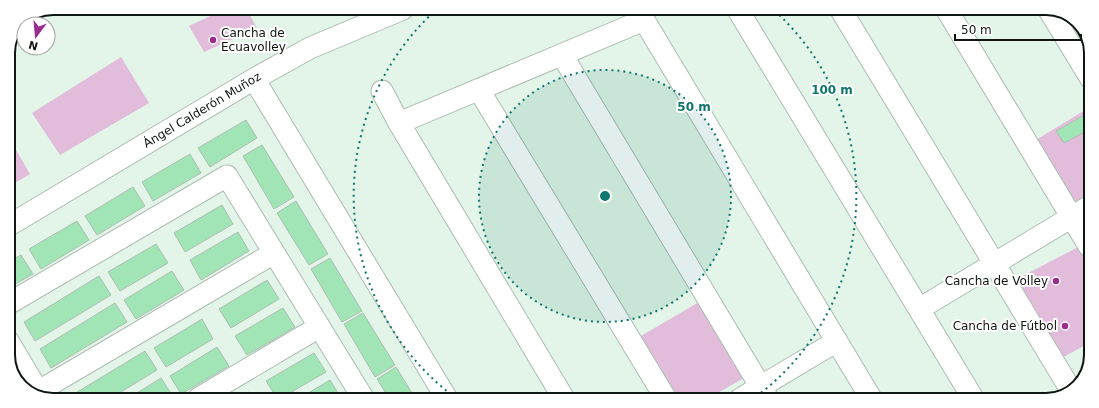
<svg xmlns="http://www.w3.org/2000/svg" width="1099" height="408" font-family="'DejaVu Sans',sans-serif">
<style>
.green{fill:#e2bcdb}
.building{fill:#a1e5b6;stroke:#adbeb2}
.lines{fill:none;stroke-linecap:round;stroke-linejoin:round}
.minor-casing{stroke:#abbdb0;stroke-width:23}
.minor{stroke:#fff;stroke-width:21}
.ring{fill:none;stroke:#0f766e;stroke-width:2;stroke-dasharray:2 4}
.poi-dot{fill:#9a2e8f;stroke:#fff;stroke-width:1.5}
.labels{text-anchor:middle;stroke-width:4;stroke-linejoin:round;paint-order:stroke}
.poi-label{font-size:12px;fill:#0f1510;stroke:#fff;text-anchor:end}
.street-label{font-size:12px;fill:#0f1510;stroke:#fff}
.rim{fill:none;stroke:#0f1510;stroke-width:2}
.centre{fill:#0f766e;stroke:#fff;stroke-width:2}
.ring-label{font-size:12px;text-anchor:middle;font-weight:bold;fill:#0f766e;stroke:#fff;stroke-width:4;stroke-linejoin:round;paint-order:stroke}
</style>
<rect width="100%" height="100%" fill="#e3f5e8"/>
<path class="green" d="M227,8H246L257,28L204,52L189,26Z
M121,57L149,103L60,155L32,113Z
M1090,107V197L1077,205L1036,140Z
M8,136L30,174L8,187Z
M1080,246L1089,263V343L1060,359L1015,280Z
M699,302L744,378L707,399H678L641,336Z"/>
<path class="building" d="M1086,114L1090,121V129L1064,143L1056,131Z
M246,120L257,138L210,167L198,148Z
M262,145L294,197L274,209L243,156Z
M190,154L201,173L153,201L142,182Z
M133,187L145,206L97,235L85,216Z
M296,201L328,254L309,265L277,213Z
M222,205L233,224L185,252L174,233Z
M77,221L89,240L41,269L29,249Z
M238,232L249,251L201,280L190,260Z
M156,244L168,263L120,291L108,272Z
M21,255L33,274L8,288V262Z
M330,258L362,311L342,322L311,269Z
M172,271L184,290L136,319L124,300Z
M99,276L111,295L35,341L24,322Z
M267,280L279,299L231,328L219,309Z
M115,303L127,322L51,368L40,349Z
M283,308L295,327L247,355L235,336Z
M363,313L395,365L375,377L344,324Z
M202,319L213,339L166,367L154,348Z
M217,347L229,366L181,394L170,376Z
M145,351L157,370L111,398L69,397Z
M314,353L326,372L281,398H277L266,381Z
M396,367L415,398H389L377,379Z
M161,378L173,397L129,398Z
M330,380L341,398H300Z
M249,392L252,398H238Z"/>
<g class="lines">
<g class="minor-casing">
<path id="minor" d="M738,10L974,400
M841,10L1072,392
M947,10L1089,246
M1049,10L1091,79
M562,55L768,399
M254,79L447,399
M479,90L666,399
M382,91L399,123
M8,226L254,79L310,48L403,9
M8,304L227,176L363,398
M919,309L1090,206
M8,341L42,398
M39,391L274,253
M199,398L319,327
M564,399L399,123L644,20L872,400
M740,399L837,341"/>
</g>
<use href="#minor" class="minor"/>
</g>
<circle cx="605" cy="196" r="126" fill="#0f766e" fill-opacity=".12"/>
<g class="ring">
<circle cx="605" cy="196" r="126"/>
<path d="M456 398A251 251 0 0 1 437 9M775 11A251 251 0 0 1 753 399"/>
</g>
<g class="poi-dot">
<circle cx="213" cy="40" r="4"/>
<circle cx="1056" cy="281" r="4"/>
<circle cx="1065" cy="326" r="4"/>
</g>
<g class="labels">
<g class="poi-label">
<text x="221" y="37" text-anchor="start">Cancha de<tspan x="221" dy="14">Ecuavolley</tspan></text>
<text x="1048" y="285">Cancha de Volley</text>
<text x="1057" y="330">Cancha de Fútbol</text>
</g>
<g class="street-label">
<text transform="translate(202 110) rotate(-31)" y="4">Ángel Calderón Muñoz</text>
</g>
</g>
<path d="M0 0H1099V408H0ZM53 15H1046A38 38 0 0 1 1084 53V355A38 38 0 0 1 1046 393H53A38 38 0 0 1 15 355V53A38 38 0 0 1 53 15Z" fill="#fff" fill-rule="evenodd"/>
<path class="rim" d="M53 15H1046A38 38 0 0 1 1084 53V355A38 38 0 0 1 1046 393H53A38 38 0 0 1 15 355V53A38 38 0 0 1 53 15Z"/>
<circle cx="605" cy="196" r="6" class="centre"/>
<g class="ring-label">
<text x="832" y="94">100 m</text>
<text x="694" y="111">50 m</text>
</g>
<g transform="translate(36 36) rotate(196)"><circle r="19" fill="#ffffff" stroke="#9fa19f"/>
<path d="M0-3L7 15L0 10L-7 15Z" fill="#9a2e8f"/>
<text y="-6" font-size="11" font-weight="bold" text-anchor="middle" fill="#0f1510">N</text>
</g>
<path d="M955 34v6h126v-6" fill="none" stroke="#0f1510" stroke-width="2"/>
<text x="961" y="34" font-size="12" fill="#0f1510" stroke="#ffffff" stroke-width="3" paint-order="stroke">50 m</text>
</svg>
